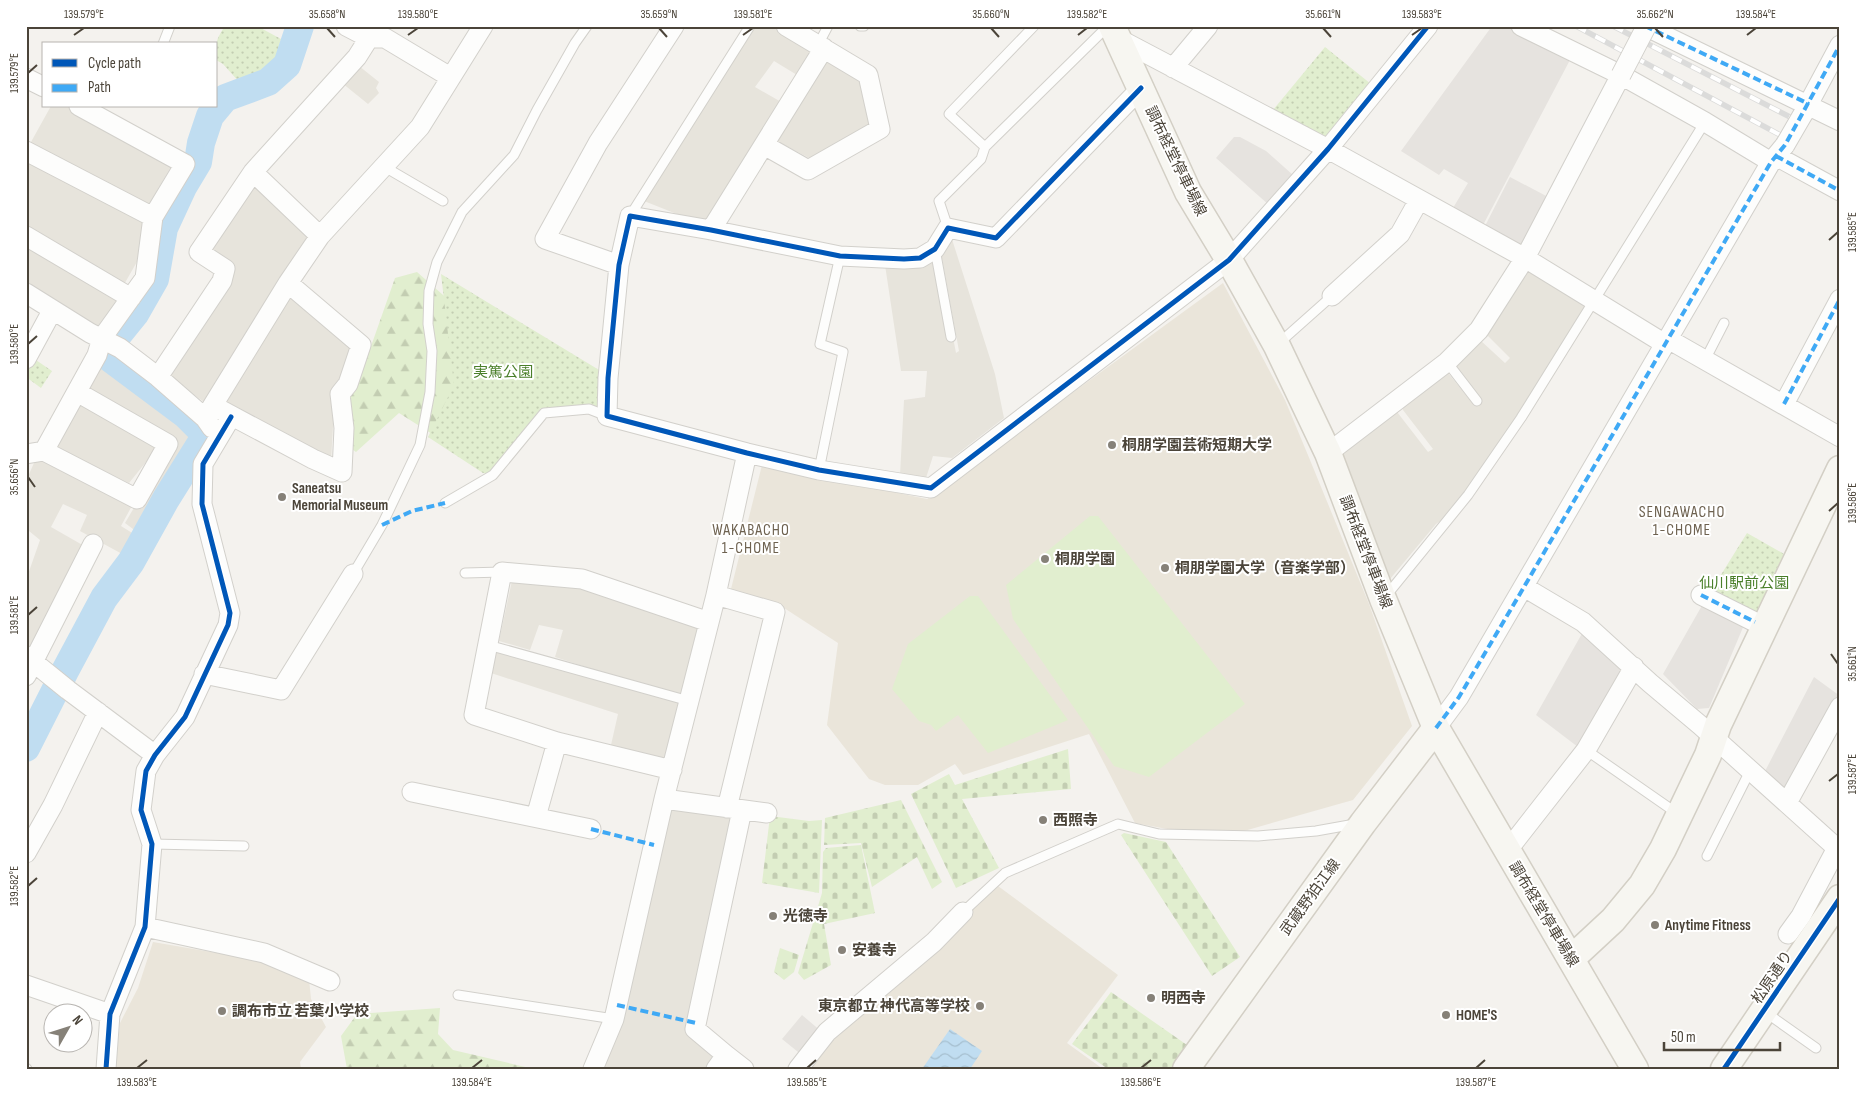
<svg xmlns="http://www.w3.org/2000/svg" width="1866" height="1095" font-family="'Sofia Sans Condensed','Noto Sans JP',sans-serif">
<style>
.residential{fill:#e7e4dc}
.education{fill:#eae5da}
.green{fill:#e1eecf}
.forest{fill:url(#forest-firs)}
.cemetery{fill:url(#cemetery-stones)}
.park{fill:url(#park-dots)}
.parking{fill:#e6e3df}
.water{fill:url(#water-waves)}
.lines{fill:none;stroke-linecap:round;stroke-linejoin:round}
.river{stroke:#c0ddf1;stroke-width:28}
.lane-casing{stroke:#d2d0cb;stroke-width:11}
.street-casing{stroke:#d2d0cb;stroke-width:21}
.secondary-casing{stroke:#d3cfc5;stroke-width:29}
.lane{stroke:#fdfdfc;stroke-width:9}
.street{stroke:#fdfdfc;stroke-width:19}
.secondary{stroke:#f7f6f1;stroke-width:26}
.rail-casing{stroke:#dbdbda;stroke-width:5.5}
.rail{stroke:#fff;stroke-width:4;stroke-dasharray:11;stroke-linecap:butt}
.street-bridge-casing{stroke:#d2d0cb;stroke-width:21;stroke-linecap:butt}
.street-bridge{stroke:#fdfdfc;stroke-width:19}
.quiet{stroke:#3fa9f5;stroke-width:4;stroke-dasharray:8 4;stroke-linecap:butt}
.cycleway-casing{stroke:#fff;stroke-width:8}
.cycleway{stroke:#0057b8;stroke-width:5}
.ticks{fill:none;stroke:#4b4439;stroke-width:2}
.poi-dot{fill:#868178;stroke:#fff;stroke-width:2}
.labels{text-anchor:middle;stroke-width:4;stroke-linejoin:round;paint-order:stroke}
.street-label{font-size:15px;fill:#4b4439;stroke:#fff}
.park-label{font-size:15px;fill:#4a7f2a;stroke:#fff}
.poi-label{font-size:15px;font-weight:bold;fill:#4b4439;stroke:#fff;text-anchor:start}
.neighbourhood-label{font-size:16px;letter-spacing:1px;fill:#6e6250;stroke:#fff}
.neatline{fill:none;stroke:#4b4439;stroke-width:2}
.ticks-label{font-size:12px;text-anchor:middle;fill:#4b4439}
</style>
<defs>
<pattern id="forest-firs" width="22" height="20" patternUnits="userSpaceOnUse" patternTransform="scale(1.25)"><rect width="22" height="20" fill="#e1eecf"/><path d="M5 1l3.5 6h-7zM16 11l3.5 6h-7z" fill="#c3cdb2"/></pattern>
<pattern id="cemetery-stones" width="16" height="16" patternUnits="userSpaceOnUse" patternTransform="scale(1.25)"><rect width="16" height="16" fill="#e1eecf"/><path d="M2 7V4a2 2 0 0 1 4 0v3zM10 15v-3a2 2 0 0 1 4 0v3z" fill="#c3cdb2"/></pattern>
<pattern id="park-dots" width="8" height="8" patternUnits="userSpaceOnUse" patternTransform="scale(1.25)"><rect width="8" height="8" fill="#e1eecf"/><path d="M2 2h.1M6 6h.1" fill="none" stroke="#c3cdb2" stroke-width="1.8" stroke-linecap="round"/></pattern>
<pattern id="water-waves" width="16" height="10" patternUnits="userSpaceOnUse" patternTransform="scale(1.25)"><rect width="16" height="10" fill="#c0ddf1"/><path d="M0 5q4-4 8 0t8 0" fill="none" stroke="#a6bfcf"/></pattern>
</defs>
<rect width="100%" height="100%" fill="#f4f2ee"/>
<path class="residential" d="M756,26H776L819,50L802,78L774,61L755,87L783,103L707,226L644,201Z
M826,57L864,77L875,127L815,161L771,138Z
M359,66L379,82L376,88L379,93L368,104L342,83Z
M51,106H67L172,165L148,206L26,151Z
M26,156L144,216L142,253L122,288L26,229Z
M255,182L313,235L279,279L207,404L164,374L230,268L207,247Z
M950,233L995,374L1004,418L952,458L933,456L926,478L900,475L904,400L925,397L927,371H901L885,265L938,259L956,353L959,351L939,242Z
M26,242L123,302L98,331L26,285Z
M1532,270L1590,303L1484,466L1450,514L1436,524L1390,579L1385,577L1340,449L1394,408L1428,452L1433,449L1403,410L1402,403L1448,373L1475,406L1482,400L1456,367V360L1480,340L1505,363L1510,358L1486,334L1523,274Z
M289,294L358,345L335,392L331,461L219,404Z
M98,358L201,436L137,532L125,523L171,445L78,386Z
M75,398L159,446L129,483L47,443Z
M38,454L134,502L121,526L137,536L124,555L80,531L87,515L63,504L51,527L86,547L31,651L26,647V580L40,540L29,531L26,538V481Z
M513,576L587,588L703,625L684,699L555,657L563,630L539,625L530,650L499,641Z
M497,647L682,702L668,759L611,745L618,714L491,673Z
M669,806L736,812L693,1029L720,1051L707,1069H598Z"/>
<path class="education" d="M1223,283L1285,400L1310,460L1369,604L1412,726L1353,800L1237,833L1178,831L1135,823L1089,734L963,775L955,764L918,785H885L869,779L827,725L838,643L781,606L730,593L762,465L927,499Z
M998,886L1118,975L1067,1043L1103,1069H803L810,1058Z
M153,942L264,961L309,979L311,999L326,1027L300,1062L301,1069H115L120,1023L138,988Z"/>
<path class="green" d="M1090,516H1098L1245,704L1149,777L1114,766L1013,619L1006,585Z
M970,596H978L1068,720L988,753L958,715L936,731L931,725L919,721L892,689L908,644Z"/>
<path class="forest" d="M417,272L451,302L536,402L473,460L399,413L356,452L349,447L344,396L369,352L395,278Z
M440,1008L438,1034L453,1050L534,1069H347L341,1036L357,1014Z"/>
<path class="cemetery" d="M1068,749L1071,789L962,799L999,868L956,888L911,794L949,774L955,785Z
M901,800L942,882L932,889L917,857L872,887L861,843L824,845L825,818Z
M770,816L809,821L822,820L819,893L762,883Z
M1124,833L1166,842L1240,957L1212,976L1121,835Z
M861,845L875,913L824,924L831,965L804,980L798,973L822,893L823,852L826,848Z
M780,948L799,955L794,972L784,980L774,972Z
M1111,992L1187,1045L1171,1069H1108L1072,1044Z"/>
<path class="park" d="M225,26H257L281,39L276,57L264,69L240,83L223,64L216,60C216,43 215,41 225,26Z
M1325,47L1371,84L1328,138L1273,110Z
M441,274L609,376L604,409L541,408L493,475L483,473L428,437L454,385Z
M33,358L52,371L41,388L26,377Z
M1747,533L1784,554L1754,618L1709,594Z"/>
<path class="parking" d="M1492,26H1507L1571,58L1482,227L1453,208L1468,183L1444,169L1439,175L1401,151Z
M1234,137H1240L1266,151L1293,175L1269,205L1216,158Z
M1510,177L1550,198L1525,245L1517,248L1484,228Z
M1704,602L1744,625L1709,708L1697,709L1663,674Z
M1584,630L1623,668L1578,747L1536,715Z
M1814,677L1840,696L1787,793L1763,775Z
M802,1015L822,1032L803,1056L782,1039Z"/>
<path class="water" d="M950,1029L982,1051L970,1069H922Z"/>
<g class="lines">
<path class="river" d="M26,748L65,671L104,598L131,562L166,499L206,435L186,415L107,356L105,351L135,314L155,279L164,228L183,187L198,162L201,143L210,116L225,98L268,82L287,65L300,26"/>
<g class="lane-casing">
<path id="lane" d="M860,26H864
M163,44L170,26
M818,45L828,26
M985,147L949,114L1034,26
M383,166L443,201
M630,216L750,26
M948,228L939,201L981,159L985,147L1108,26
M935,249L951,337
M1278,344L1332,296
M1705,360L1724,323
M1447,362L1477,401
M819,470L843,352L820,344L840,256
M445,503L493,475L544,413L589,409L607,416
M465,573L502,572
M353,574L382,525L420,445L430,392L432,351L428,324L429,291L437,262L462,212L514,155L537,110L575,43L587,26
M1386,596L1468,495L1521,418L1705,122
M488,645L689,701
M1586,750L1678,814
M152,844L244,846
M1707,856L1750,771
M963,912L1005,873L1118,824L1159,834L1258,836L1316,831L1355,824
M458,995L614,1019
M1765,1012L1816,1048
M26,1068L27,1069"/>
</g>
<g class="street-casing">
<path id="street" d="M346,26L369,38H385L450,77
M1521,26L1621,75L1705,122L1771,162
M1645,26L1840,121
M1117,38L1328,149L1525,258L1665,344
M1173,68L1208,26
M26,78L44,87
M1141,88L996,238L948,228L935,249L920,258L904,259L840,256L711,230L630,216L619,265L608,378L607,416L747,453L819,470L931,488L1229,260L1328,149L1428,26
M1803,114L1840,45
M764,145L808,170L880,129L868,75L786,26
M26,151L153,217
M1776,156L1840,191
M253,172L320,236
M711,230L824,48
M26,236L131,298
M619,265L545,239L598,143L674,26
M26,293L90,333L120,348L158,377L205,418L212,428
M1332,296L1400,234L1419,200
M1668,339L1840,437
M26,359L52,311
M158,377L222,281L225,269L199,252L253,172L357,57L369,38
M1784,404L1840,299
M221,410L313,459L342,472L344,428L340,394L348,384L361,345L288,283
M205,418L288,283L320,236L420,127L483,26
M44,451L97,355L102,338L145,278L153,217L185,164L79,106
M1328,453L1447,362L1479,330L1525,258L1621,75
M26,454L44,451L137,499L168,444L77,392
M1524,587L1583,622L1650,683L1700,725L1840,851
M716,595L775,612L727,808
M1701,595L1755,622
M26,656L68,690L155,755
M204,674L281,690L353,574
M26,676L93,544
M1436,728L1459,697L1771,162L1785,145
M672,770L557,742L474,715L502,572L582,579L709,622
M412,792L591,829
M664,799L767,813
M1787,803L1840,707
M536,817L557,742
M1507,851L1586,750L1634,667
M26,853L53,805L98,712
M145,927L264,953L330,981
M1788,934L1801,916L1837,848
M26,985L110,1014
M726,1055L695,1029L742,810
M106,1069L110,1014L145,927L152,844L141,810L146,771L155,755L185,717L228,625L230,613L202,504L203,464L231,417
M593,1069L614,1019L664,799L716,595L747,453
M716,1069L726,1055L744,1069
M798,1069L827,1032L934,942L963,912"/>
</g>
<g class="secondary-casing">
<path id="secondary" d="M1112,26L1188,192L1229,260L1277,346L1328,453L1383,599L1436,728L1635,1069
M1571,959L1613,920L1642,885L1663,849L1708,755L1718,725L1840,469
M1186,1069L1363,823L1436,728
M1724,1069L1840,898"/>
</g>
<use href="#lane" class="lane"/>
<use href="#street" class="street"/>
<use href="#secondary" class="secondary"/>
<g class="rail-casing">
<path id="rail" d="M1576,26L1782,136
M1613,26L1792,118"/>
</g>
<use href="#rail" class="rail"/>
<g class="street-bridge-casing">
<path id="street-bridge" d="M1621,75L1646,27
M1785,145L1803,114"/>
</g>
<use href="#street-bridge" class="street-bridge"/>
<path class="quiet" d="M1645,26L1809,104
M1776,156L1840,191
M1784,404L1840,299
M382,525L412,511L445,503
M1701,595L1755,622
M1436,728L1459,697L1524,587L1771,162L1785,145L1840,45
M591,829L654,845
M617,1005L696,1023"/>
<g class="cycleway-casing">
<path id="cycleway" d="M1141,88L996,238L948,228L935,249L920,258L904,259L840,256L711,230L630,216L619,265L608,378L607,416L747,453L819,470L931,488L1229,260L1328,149L1428,26
M106,1069L110,1014L145,927L152,844L141,810L146,771L155,755L185,717L228,625L230,613L202,504L203,464L231,417
M1724,1069L1840,898"/>
</g>
<use href="#cycleway" class="cycleway"/>
</g>
<path class="ticks" d="M327,28L335,37M659,28L667,37M991,28L999,37M1323,28L1331,37M1655,28L1663,37M74,35L84,28M408,35L418,28M743,35L753,28M1078,35L1087,28M1412,35L1422,28M1747,35L1756,28M28,73L37,65M1829,240L1838,232M28,344L37,336M28,477L35,487M1829,511L1838,503M28,615L37,607M1831,654L1838,664M1829,781L1838,774M28,886L37,878M137,1068L147,1060M472,1068L482,1060M807,1068L816,1060M1141,1068L1151,1060M1476,1068L1485,1060"/>
<g class="poi-dot">
<circle cx="1112" cy="445" r="5"/>
<circle cx="282" cy="497" r="5"/>
<circle cx="1045" cy="559" r="5"/>
<circle cx="1165" cy="568" r="5"/>
<circle cx="1043" cy="820" r="5"/>
<circle cx="773" cy="916" r="5"/>
<circle cx="1655" cy="925" r="5"/>
<circle cx="842" cy="950" r="5"/>
<circle cx="1151" cy="998" r="5"/>
<circle cx="980" cy="1006" r="5"/>
<circle cx="222" cy="1011" r="5"/>
<circle cx="1446" cy="1015" r="5"/>
</g>
<g class="labels">
<g class="street-label">
<text transform="translate(1176 161) rotate(64)" y="5">調布経堂停車場線</text>
<text transform="translate(1366 552) rotate(69)" y="5">調布経堂停車場線</text>
<text transform="translate(1310 897) rotate(-54)" y="5">武蔵野狛江線</text>
<text transform="translate(1544 914) rotate(59)" y="5">調布経堂停車場線</text>
<text transform="translate(1772 977) rotate(-56)" y="5">松原通り</text>
</g>
<g class="park-label">
<text x="503" y="377">実篤公園</text>
<text x="1744" y="588">仙川駅前公園</text>
</g>
<g class="poi-label">
<text x="1122" y="450">桐朋学園芸術短期大学</text>
<text x="292" y="493">Saneatsu<tspan x="292" dy="17">Memorial Museum</tspan></text>
<text x="1055" y="564">桐朋学園</text>
<text x="1175" y="573">桐朋学園大学（音楽学部）</text>
<text x="1053" y="825">西照寺</text>
<text x="783" y="921">光徳寺</text>
<text x="1665" y="930">Anytime Fitness</text>
<text x="852" y="955">安養寺</text>
<text x="1161" y="1003">明西寺</text>
<text x="970" y="1011" text-anchor="end">東京都立 神代高等学校</text>
<text x="232" y="1016">調布市立 若葉小学校</text>
<text x="1456" y="1020">HOME'S</text>
</g>
<g class="neighbourhood-label">
<text x="1682" y="517">SENGAWACHO<tspan x="1682" dy="18">1-CHOME</tspan></text>
<text x="751" y="535">WAKABACHO<tspan x="751" dy="18">1-CHOME</tspan></text>
</g>
</g>
<rect width="1866" height="1095" fill="none" stroke="#ffffff" stroke-width="55"/>
<rect x="42" y="42" width="175" height="65" fill="#ffffff" stroke="#b7b4b0"/>
<rect x="52" y="59" width="25" height="8" fill="#0057b8" stroke="#b7b4b0"/>
<text x="88" y="68" font-size="15" fill="#4b4439">Cycle path</text>
<rect x="52" y="84" width="25" height="8" fill="#3fa9f5" stroke="#b7b4b0"/>
<text x="88" y="92" font-size="15" fill="#4b4439">Path</text>
<g transform="translate(68 1028) rotate(51)"><circle r="24" fill="#ffffff" stroke="#b7b4b0"/>
<path d="M0-4L9 19L0 12L-9 19Z" fill="#868178"/>
<text y="-8" font-size="14" font-weight="bold" text-anchor="middle" fill="#4b4439">N</text>
</g>
<path d="M1664 1042v8h116v-8" fill="none" stroke="#4b4439" stroke-width="2.5"/>
<text x="1671" y="1042" font-size="15" fill="#4b4439" stroke="#ffffff" stroke-width="4" paint-order="stroke">50 m</text>
<rect x="28" y="28" width="1810" height="1040" class="neatline"/>
<g class="ticks-label">
<text x="84" y="18">139.579°E</text>
<text x="327" y="18">35.658°N</text>
<text x="418" y="18">139.580°E</text>
<text x="659" y="18">35.659°N</text>
<text x="753" y="18">139.581°E</text>
<text x="991" y="18">35.660°N</text>
<text x="1087" y="18">139.582°E</text>
<text x="1323" y="18">35.661°N</text>
<text x="1422" y="18">139.583°E</text>
<text x="1655" y="18">35.662°N</text>
<text x="1756" y="18">139.584°E</text>
<text transform="translate(14 73) rotate(-90)" y="4">139.579°E</text>
<text transform="translate(1852 232) rotate(-90)" y="4">139.585°E</text>
<text transform="translate(14 344) rotate(-90)" y="4">139.580°E</text>
<text transform="translate(14 477) rotate(-90)" y="4">35.656°N</text>
<text transform="translate(1852 503) rotate(-90)" y="4">139.586°E</text>
<text transform="translate(14 615) rotate(-90)" y="4">139.581°E</text>
<text transform="translate(1852 664) rotate(-90)" y="4">35.661°N</text>
<text transform="translate(1852 774) rotate(-90)" y="4">139.587°E</text>
<text transform="translate(14 886) rotate(-90)" y="4">139.582°E</text>
<text x="137" y="1086">139.583°E</text>
<text x="472" y="1086">139.584°E</text>
<text x="807" y="1086">139.585°E</text>
<text x="1141" y="1086">139.586°E</text>
<text x="1476" y="1086">139.587°E</text>
</g>
</svg>
